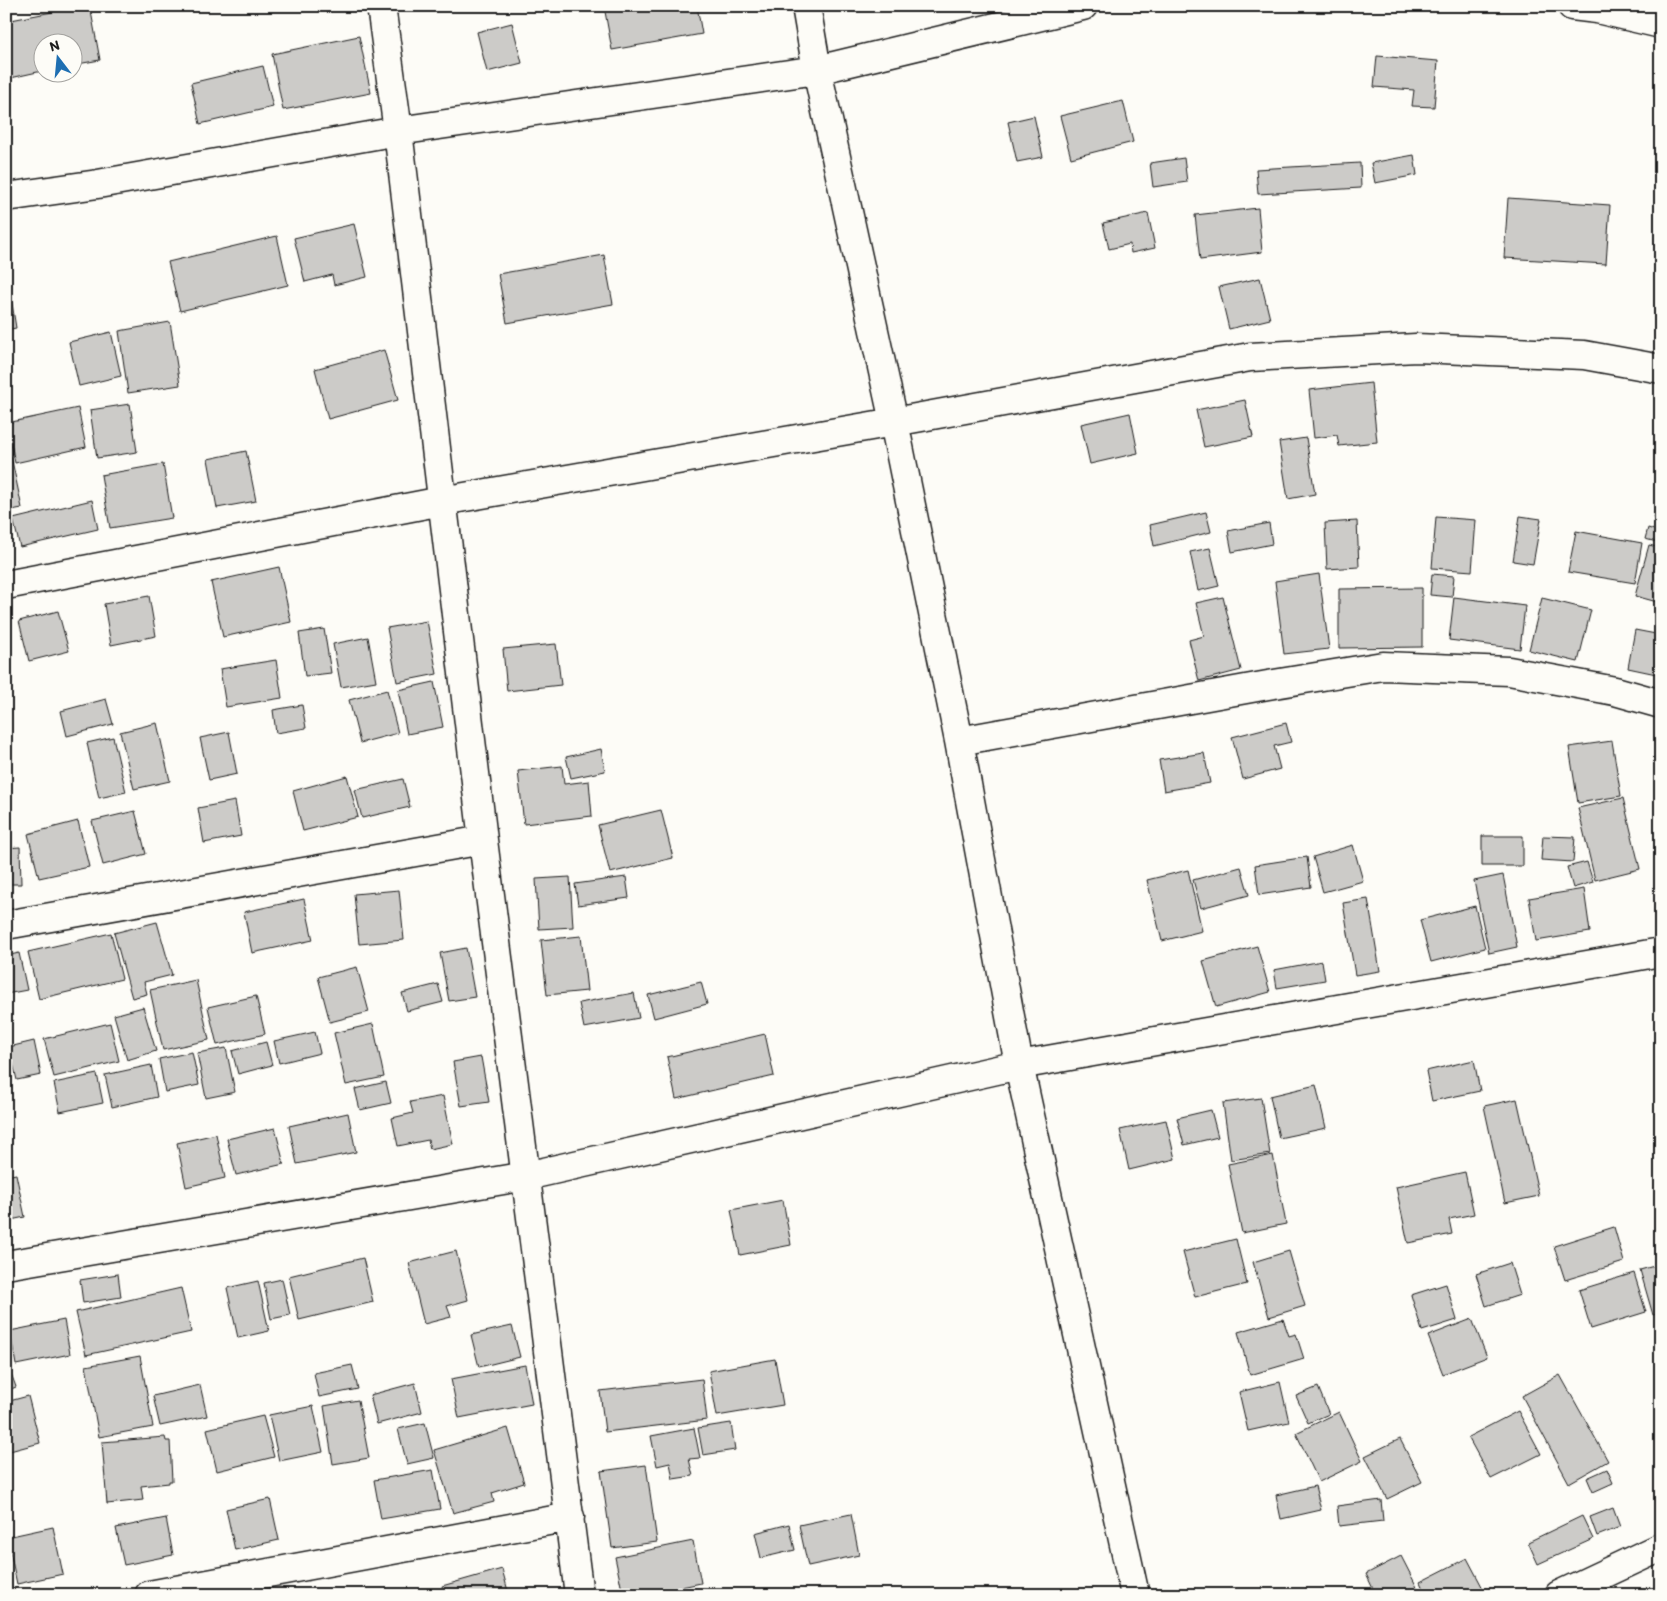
<svg xmlns="http://www.w3.org/2000/svg" width="1667" height="1601" font-family="Itim,sans-serif">
<style>
.building{fill:#cccbc8;stroke:#1c1c1c}
.lines{fill:none;stroke-linecap:round;stroke-linejoin:round}
.street-casing{stroke:#1c1c1c;stroke-width:31}
.street{stroke:#fdfcf7;stroke-width:28}
</style>
<rect width="100%" height="100%" fill="#fdfcf7"/>
<filter id="ink" filterUnits="userSpaceOnUse"><feTurbulence type="fractalNoise" baseFrequency=".02" numOctaves="2"/><feDisplacementMap in="SourceGraphic" scale="10" xChannelSelector="R" yChannelSelector="G"/><feConvolveMatrix kernelMatrix="1 2 1 2 8 2 1 2 1" color-interpolation-filters="sRGB"/></filter>
<g filter="url(#ink)">
<path class="building" d="M83,6H90L100,60L72,65V42H42V71L6,79V21Z
M604,6H697L702,34L612,50Z
M512,23L522,63L487,72L477,32Z
M359,36L371,93L283,110L272,54Z
M1377,56L1438,61L1434,107L1412,106L1414,90L1374,87Z
M263,66L273,107L200,124L191,83Z
M1123,101L1133,142L1071,158L1060,116Z
M1034,116L1043,157L1017,162L1008,122Z
M1414,155L1417,175L1375,183L1371,163Z
M1184,158L1187,182L1153,187L1150,163Z
M1360,163L1361,188L1258,194L1256,169Z
M1508,198L1610,205L1606,264L1504,258Z
M1258,208L1262,252L1200,260L1195,215Z
M1148,213L1155,248L1131,253L1130,244L1109,249L1103,223Z
M354,224L367,277L334,285L332,275L305,282L294,238Z
M277,236L288,285L180,311L168,262Z
M604,255L613,304L507,323L498,274Z
M1260,278L1270,319L1229,329L1219,287Z
M11,297L16,328L6,330V298Z
M170,322L180,385L128,393L119,331Z
M111,332L121,376L79,386L69,342Z
M384,350L398,400L328,419L315,369Z
M1371,383L1377,442L1339,446L1337,435L1314,438L1309,390Z
M1245,400L1253,437L1204,447L1196,410Z
M130,404L137,452L97,458L90,410Z
M78,408L86,447L15,463L7,423Z
M1130,413L1138,453L1090,464L1081,424Z
M1306,438L1315,494L1288,499L1279,442Z
M246,451L256,501L217,508L208,459Z
M11,456L22,508L6,511V457Z
M163,464L172,518L110,528L101,475Z
M1661,487V520L1653,518Z
M92,500L98,529L20,547L13,519Z
M1206,512L1211,532L1154,546L1150,525Z
M1520,516L1541,519L1533,564L1513,561Z
M1436,517L1476,520L1472,571L1432,568Z
M1357,521L1359,567L1327,569L1325,523Z
M1269,523L1272,544L1232,552L1228,531Z
M1648,528L1661,532V543L1645,539Z
M1576,531L1642,543L1635,583L1568,572Z
M1649,545L1661,548V603L1635,596Z
M1210,548L1219,586L1198,591L1190,552Z
M279,567L291,622L223,637L211,582Z
M1319,574L1329,649L1284,654L1275,581Z
M1432,574L1454,576L1452,597L1430,595Z
M1422,588V647L1339,648V589Z
M149,596L156,636L111,645L104,604Z
M1223,597L1241,670L1199,681L1189,640L1204,636L1196,603Z
M1454,597L1525,606L1520,649L1449,640Z
M1542,598L1591,610L1578,662L1529,650Z
M58,611L69,651L29,661L19,621Z
M427,621L437,674L397,682L387,628Z
M324,629L331,673L305,676L299,633Z
M1635,630L1661,635V675L1628,668Z
M368,637L376,681L341,687L333,644Z
M556,644L561,685L507,691L503,649Z
M276,660L282,698L226,707L220,669Z
M434,682L443,727L407,734L398,690Z
M387,690L398,733L360,743L349,700Z
M106,699L113,724L67,736L61,711Z
M302,705L306,728L276,733L273,710Z
M157,723L170,781L134,789L120,732Z
M1286,723L1291,742L1274,746L1280,769L1243,779L1232,737Z
M229,732L237,774L209,780L200,738Z
M113,737L126,792L99,798L87,743Z
M1612,741L1621,796L1578,803L1569,747Z
M601,749L605,771L571,778L566,757Z
M1204,753L1210,783L1164,791L1159,760Z
M562,766L564,784L589,781L592,816L524,824L518,771Z
M347,776L358,817L303,831L293,791Z
M403,779L410,807L362,818L355,790Z
M1623,798L1640,869L1595,880L1578,808Z
M235,801L241,836L204,843L198,808Z
M661,810L673,858L610,873L598,825Z
M135,811L146,854L103,865L92,821Z
M78,821L89,867L39,878L28,834Z
M1482,836H1523V866H1482Z
M1543,836L1575,837L1573,862L1541,860Z
M1353,845L1363,881L1323,892L1313,857Z
M20,847L21,884H6V848Z
M1307,857L1311,887L1259,895L1255,865Z
M1587,862L1593,882L1573,888L1567,867Z
M1241,867L1249,895L1201,908L1193,880Z
M1188,870L1202,931L1162,941L1147,880Z
M1503,875L1517,947L1489,953L1474,881Z
M570,877L573,927L539,929L536,879Z
M626,877L629,898L578,905L575,884Z
M1584,889L1590,932L1536,941L1529,898Z
M399,890L404,940L359,944L354,894Z
M304,899L313,940L252,953L244,912Z
M1368,899L1380,971L1355,975L1343,903Z
M1475,906L1485,948L1431,962L1420,920Z
M157,922L172,975L144,982L147,994L132,998L114,933Z
M111,933L122,979L39,999L28,952Z
M581,936L587,991L547,995L541,940Z
M1257,946L1270,992L1216,1007L1203,961Z
M466,948L475,997L449,1001L440,953Z
M19,953L27,990L6,994V956Z
M1322,961L1325,980L1277,988L1274,970Z
M357,967L369,1012L330,1022L318,977Z
M196,980L209,1040L163,1050L150,990Z
M701,982L707,1004L654,1018L648,995Z
M438,984L443,1002L407,1011L402,993Z
M634,993L639,1018L584,1028L579,1003Z
M256,996L265,1034L217,1045L208,1007Z
M143,1007L156,1051L127,1060L114,1015Z
M110,1023L119,1061L54,1077L44,1039Z
M373,1024L384,1077L346,1085L334,1033Z
M315,1032L320,1053L279,1063L274,1041Z
M765,1034L774,1076L676,1099L667,1057Z
M34,1041L41,1075L17,1080L9,1047Z
M266,1042L272,1065L238,1074L232,1051Z
M226,1048L235,1092L206,1098L197,1053Z
M192,1052L199,1085L165,1092L159,1059Z
M481,1057L489,1102L461,1106L453,1062Z
M1474,1060L1480,1091L1432,1101L1426,1071Z
M151,1065L157,1097L112,1107L105,1075Z
M97,1074L103,1103L60,1112L54,1083Z
M386,1082L391,1103L360,1110L355,1089Z
M1316,1085L1326,1128L1279,1138L1270,1096Z
M443,1096L453,1144L430,1149L428,1140L398,1146L392,1118L413,1113L410,1102Z
M1261,1098L1270,1154L1231,1160L1223,1103Z
M1517,1099L1539,1196L1505,1203L1484,1106Z
M1211,1110L1218,1137L1184,1145L1177,1118Z
M348,1113L356,1152L297,1164L289,1126Z
M1166,1120L1175,1159L1129,1170L1120,1130Z
M275,1128L284,1164L236,1175L227,1139Z
M216,1134L225,1178L186,1187L177,1143Z
M1273,1155L1286,1224L1242,1233L1228,1164Z
M1465,1172L1474,1214L1449,1219L1452,1234L1408,1243L1396,1187Z
M16,1174L25,1217L6,1221V1176Z
M783,1200L791,1245L740,1255L731,1210Z
M1614,1227L1624,1262L1565,1280L1554,1246Z
M1236,1239L1247,1284L1195,1297L1183,1252Z
M456,1251L468,1300L447,1306L451,1317L424,1324L409,1263Z
M1289,1251L1305,1306L1269,1317L1253,1262Z
M363,1258L373,1302L299,1320L289,1276Z
M1510,1263L1520,1295L1486,1306L1476,1274Z
M1661,1264V1313L1653,1315L1640,1270Z
M1634,1273L1646,1312L1591,1329L1579,1290Z
M118,1274L121,1297L83,1303L80,1280Z
M282,1279L290,1315L271,1319L264,1283Z
M258,1281L269,1331L238,1338L227,1288Z
M1446,1284L1457,1320L1422,1331L1411,1295Z
M181,1288L191,1332L86,1355L76,1312Z
M1283,1319L1289,1336L1296,1334L1304,1359L1250,1375L1238,1332Z
M1472,1319L1487,1357L1443,1374L1428,1336Z
M64,1320L70,1354L16,1365L10,1331Z
M512,1326L520,1357L479,1367L471,1335Z
M140,1356L153,1427L99,1437L86,1366Z
M775,1359L783,1405L717,1416L709,1371Z
M6,1360L16,1387L6,1391Z
M352,1365L358,1389L319,1397L314,1373Z
M525,1365L532,1404L459,1418L451,1379Z
M1560,1375L1608,1461L1569,1483L1522,1396Z
M702,1379L707,1420L605,1432L600,1391Z
M1280,1382L1289,1422L1248,1431L1239,1392Z
M415,1383L422,1412L377,1424L370,1395Z
M200,1385L207,1416L160,1426L153,1396Z
M1318,1387L1329,1414L1308,1423L1296,1396Z
M28,1396L40,1443L6,1452V1402Z
M358,1400L369,1458L333,1464L324,1406Z
M313,1406L323,1452L279,1461L269,1415Z
M1518,1411L1541,1454L1491,1479L1468,1437Z
M1339,1412L1362,1461L1319,1482L1296,1433Z
M263,1416L274,1457L217,1471L207,1429Z
M425,1423L434,1458L407,1464L398,1429Z
M731,1423L735,1450L703,1455L698,1428Z
M508,1428L524,1483L492,1493L494,1502L453,1513L434,1450Z
M694,1428L700,1458L689,1459L693,1476L673,1479L670,1463L657,1466L651,1436Z
M165,1437L166,1441H170L172,1481H169V1483L141,1486L143,1500L107,1504L102,1442Z
M1400,1439L1422,1482L1387,1499L1365,1456Z
M646,1465L657,1542L612,1548L601,1471Z
M1607,1469L1613,1483L1593,1492L1587,1478Z
M433,1470L440,1509L381,1519L374,1480Z
M1315,1486L1321,1510L1281,1519L1276,1495Z
M270,1499L279,1540L235,1550L226,1509Z
M1381,1500L1383,1521L1339,1526L1337,1506Z
M1613,1508L1620,1527L1597,1536L1590,1517Z
M851,1514L859,1555L808,1566L799,1525Z
M1582,1516L1593,1539L1538,1564L1528,1542Z
M166,1518L173,1555L124,1565L116,1528Z
M789,1524L795,1550L761,1558L755,1533Z
M53,1527L63,1574L17,1584L7,1537Z
M693,1541L701,1583L642,1595H623L615,1557Z
M1401,1556L1421,1595H1376L1366,1574Z
M1467,1558L1486,1594L1426,1595L1420,1582Z
M502,1569L509,1595H444L442,1586Z"/>
<g class="lines">
<g class="street-casing">
<path id="street" d="M381,6L398,131L483,840L579,1595
M806,6L817,70L894,422L959,741L1019,1065L1135,1595
M1572,6L1597,9L1661,24
M6,197L98,184L398,131L817,70L1083,6
M6,585L442,501L894,422L1250,357L1416,348L1584,355L1661,369
M959,741L1268,685L1383,666L1509,671L1615,691L1661,704
M6,925L483,840
M6,1265L526,1176L1019,1065L1661,952
M149,1595L570,1517
M1559,1595L1661,1547"/>
</g>
<use href="#street" class="street"/>
</g>
</g>
<rect width="1667" height="1601" fill="none" stroke="#fdfcf7" stroke-width="25"/>
<rect x="12" y="12" width="1642" height="1576" fill="none" stroke="#1c1c1c" stroke-width="2" filter="url(#ink)"/>
<g transform="translate(58 58) rotate(344)"><circle r="24" fill="#fdfcf7" stroke="#a3a29f"/>
<path d="M0-4L9 19L0 12L-9 19Z" fill="#1f6fb2"/>
<text y="-8" font-size="14" font-weight="bold" text-anchor="middle" fill="#1c1c1c">N</text>
</g>
</svg>
